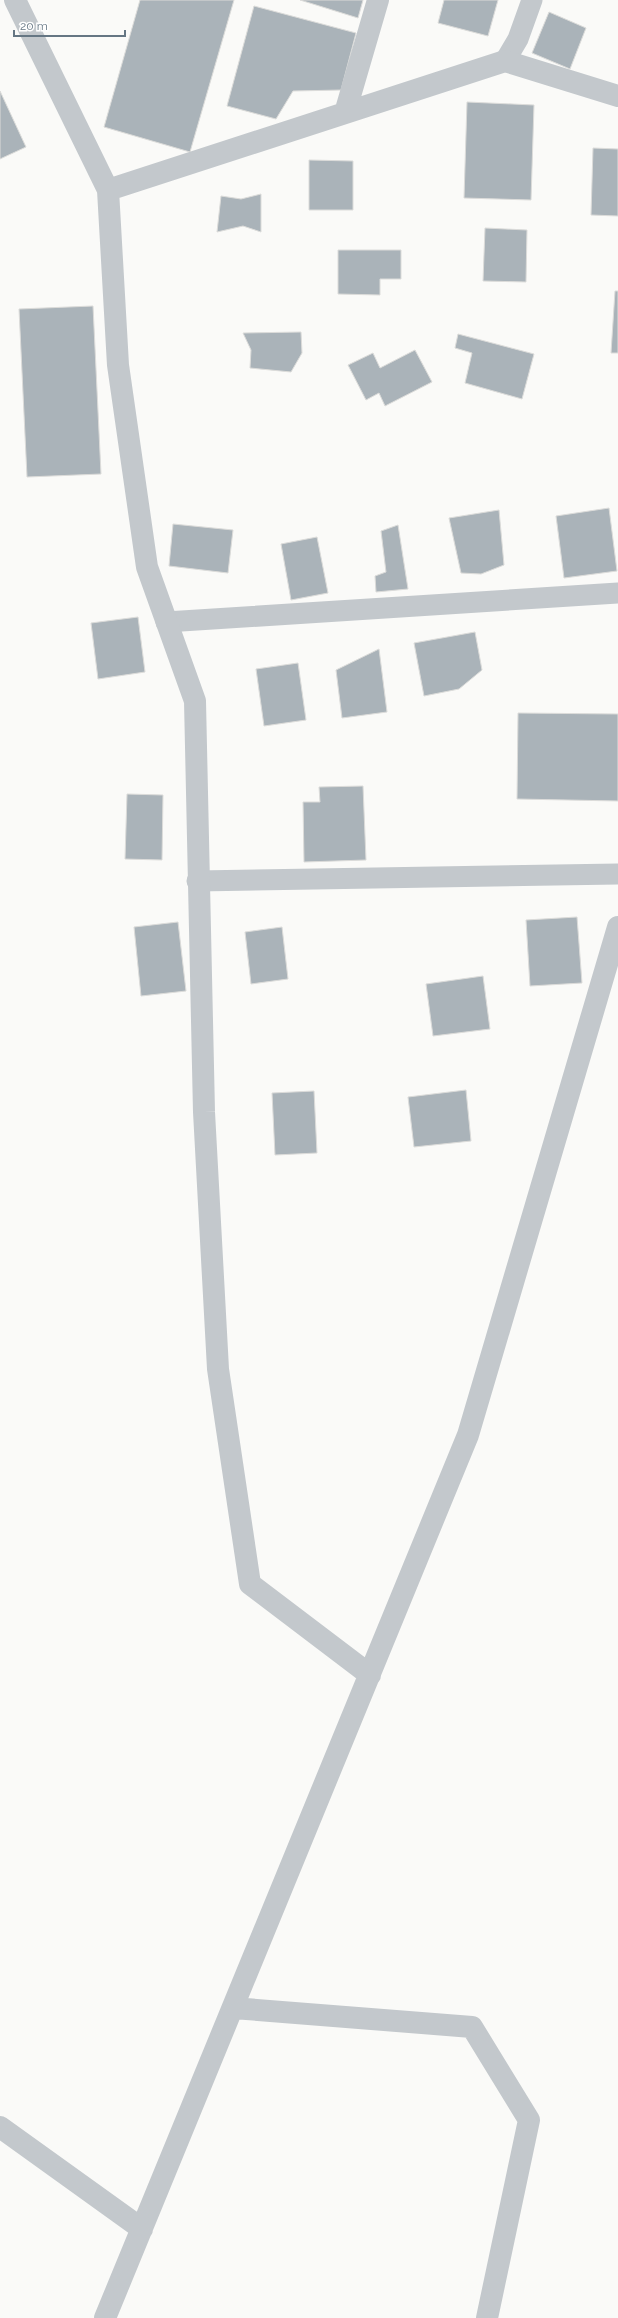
<svg xmlns="http://www.w3.org/2000/svg" width="618" height="2318" font-family="Raleway,sans-serif">
<style>
.building{fill:#aab3b9;stroke:#dcdcda}
.lines{fill:none;stroke-linecap:round;stroke-linejoin:round}
.service{stroke:#c3c8cc;stroke-width:21}
.minor{stroke:#c3c8cc;stroke-width:22}
</style>
<rect width="100%" height="100%" fill="#fafaf8"/>
<path class="building" d="M140,0H234L190,152L104,127Z
M300,0H363L358,18Z
M444,0H498L488,36L438,23Z
M254,6L356,33L341,90L293,91L276,119L227,106Z
M549,12L586,28L570,69L532,53Z
M0,91L26,147L0,159Z
M467,102L534,105L531,200L464,198Z
M593,148L618,149V216L591,215Z
M309,160L353,161V210H309Z
M261,194V232L243,226L217,232L221,196L241,199Z
M485,228L527,230L526,282L483,281Z
M338,250H401V279H380V295L338,294Z
M615,291H618V353H611Z
M93,306L101,474L27,477L19,309Z
M301,332L302,353L291,372L250,368L251,350L243,333Z
M458,334L534,354L522,399L465,383L472,353L455,348Z
M415,350L432,382L385,406L379,393L366,400L348,365L373,353L380,368Z
M609,508L617,571L564,578L556,516Z
M499,510L504,565L481,574L461,573L449,518Z
M173,524L233,530L228,573L169,566Z
M398,525L408,589L376,592L375,576L386,572L381,531Z
M317,537L328,593L291,600L281,544Z
M138,617L145,672L98,679L91,623Z
M475,632L482,670L459,689L424,696L414,643Z
M379,649L387,712L342,718L336,670Z
M298,663L306,720L264,726L256,669Z
M518,713L618,714V801L517,799Z
M363,786L366,860L304,862L303,802H320L319,787Z
M127,794L163,795L162,860L125,859Z
M577,917L582,983L530,986L526,920Z
M178,922L186,991L141,996L134,927Z
M282,927L288,979L251,984L245,932Z
M483,976L490,1029L433,1036L426,984Z
M466,1090L471,1141L414,1147L408,1097Z
M314,1091L317,1153L275,1155L272,1093Z"/>
<g class="lines">
<path class="service" d="M505,61L518,39L532,0
M166,622L618,593
M197,881L618,874"/>
<path class="minor" d="M15,0L108,190L118,365L147,567L195,701L204,1112L218,1369L250,1584L370,1675
M345,113L378,0
M108,190L505,61L618,96
M233,2008L472,2027L529,2120L487,2318
M0,2127L142,2229
M105,2318L468,1435L618,927"/>
</g>
<path d="M14 30v6h111v-6" fill="none" stroke="#657683" stroke-width="2"/>
<text x="20" y="30" font-size="12" fill="#657683" stroke="#ffffff" stroke-width="3" paint-order="stroke">20 m</text>
</svg>
